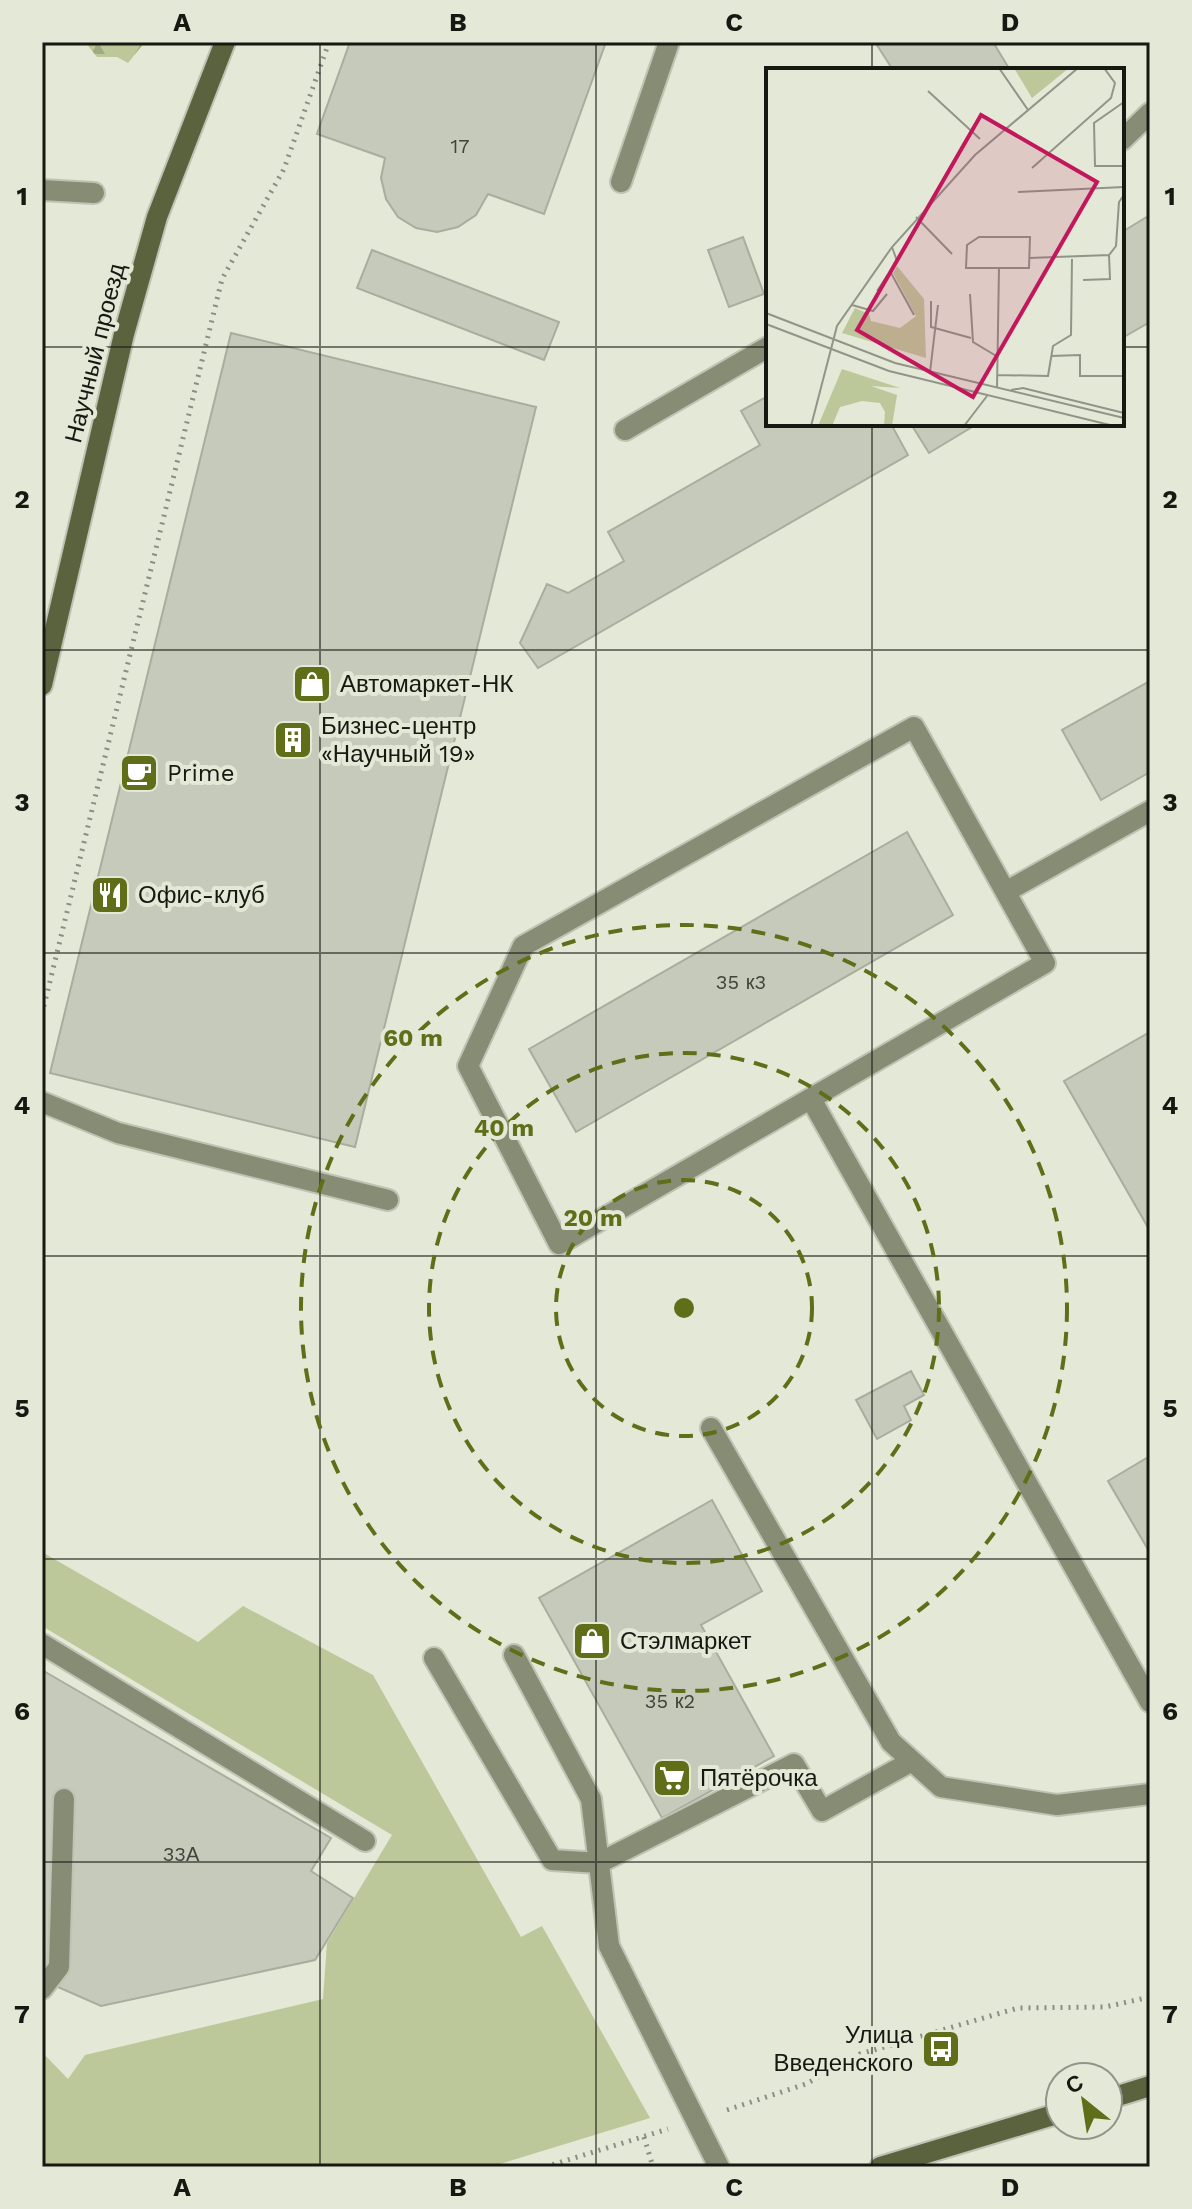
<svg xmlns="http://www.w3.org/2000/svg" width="1192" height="2209" font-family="'Work Sans',sans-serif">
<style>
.grass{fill:#bcc899}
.forest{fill:url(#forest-firs)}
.building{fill:#c6caba;stroke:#a9ad9e;stroke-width:2}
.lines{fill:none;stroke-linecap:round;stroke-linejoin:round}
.lane-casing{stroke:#bec3b4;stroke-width:24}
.secondary-casing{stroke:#bec3b4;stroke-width:24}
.path{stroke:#8b8e82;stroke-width:5;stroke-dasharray:2 6;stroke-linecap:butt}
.lane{stroke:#878d74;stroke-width:20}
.secondary{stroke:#5b633e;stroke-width:20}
.grid{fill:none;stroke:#161812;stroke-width:2;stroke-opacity:0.55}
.ring{fill:none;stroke:#606e19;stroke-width:4;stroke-dasharray:14 10}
.labels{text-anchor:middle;stroke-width:8;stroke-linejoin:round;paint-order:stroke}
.number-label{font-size:20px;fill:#42443c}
.street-label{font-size:24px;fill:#161812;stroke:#e3e8d7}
.poi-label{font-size:24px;fill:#161812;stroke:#e3e8d7;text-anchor:start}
.inset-road{fill:none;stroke:#919588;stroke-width:2}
.view{fill:#c2185b;fill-opacity:0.15;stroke:#c2185b;stroke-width:4}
.inset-edge{fill:none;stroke:#161812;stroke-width:4}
.centre{fill:#606e19;stroke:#e3e8d7;stroke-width:4}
.ring-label{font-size:24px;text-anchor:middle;font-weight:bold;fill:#606e19;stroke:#e3e8d7;stroke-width:8;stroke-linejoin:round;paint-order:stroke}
.neatline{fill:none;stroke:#161812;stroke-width:3}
.grid-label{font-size:26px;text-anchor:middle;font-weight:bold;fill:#161812}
</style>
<defs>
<pattern id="forest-firs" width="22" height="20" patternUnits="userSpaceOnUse" patternTransform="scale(2)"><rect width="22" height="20" fill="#bcc899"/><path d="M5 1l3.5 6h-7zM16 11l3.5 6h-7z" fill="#a1ab83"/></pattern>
</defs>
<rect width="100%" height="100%" fill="#e3e8d7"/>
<path class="grass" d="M42,1552L198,1642L243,1606L373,1675L521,1937L542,1926L650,2118L490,2167H42V2052L68,2079L85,2055L323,1999L327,1943L392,1835L42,1626Z"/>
<path class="forest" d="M85,42H145L128,63L117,57H97Z"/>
<path class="building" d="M350,42H606L544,214L488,194L476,215L458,227L437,232L416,228L398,217L386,199L381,178L385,158L317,134Z
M875,42H993L1010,70H893Z
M1150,215V322L1122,338V232Z
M743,237L764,294L729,307L708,250Z
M372,250L559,322L544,360L357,288Z
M231,333L536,407L355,1147L50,1073Z
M768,396V424H891L908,455L538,668L520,643L547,584L568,593L624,561L608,532L760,445L741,411Z
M911,424H977L929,453Z
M1150,681V772L1101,800L1062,730Z
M907,832L953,915L576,1132L529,1049Z
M1150,1032V1231L1064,1081Z
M911,1371L924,1395L904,1406L911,1420L877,1439L856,1400Z
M1150,1456V1553L1108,1481Z
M712,1500L762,1591L701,1625L774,1756L662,1818L539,1598Z
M42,1670L331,1838L311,1871L353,1898L315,1960L101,2006L42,1980Z"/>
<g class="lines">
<g class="lane-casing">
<path id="lane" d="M1122,140L1150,113
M621,182L669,42
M42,190L94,193
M625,430L768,347
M914,727L1045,963L559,1244L468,1066L523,946Z
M1007,891L1150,811
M811,1099L1150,1702
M42,1102L118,1133L388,1200
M711,1428L891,1742L941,1787L1057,1805L1150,1794
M42,1644L365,1841
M514,1655L591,1799L609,1946L719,2167
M434,1658L552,1860L599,1863L794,1764L822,1811L912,1761
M42,1989L59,1967L64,1799"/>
</g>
<g class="secondary-casing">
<path id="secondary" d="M42,685L124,334L157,217L225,42
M1108,2099L1150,2086
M880,2167L1060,2113"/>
</g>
<path class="path" d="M42,1014L222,279L284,169L329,42
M727,2110L806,2084L860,2054L1018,2008L1105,2007L1150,1997
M644,2137L653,2167
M545,2167L668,2129"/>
<use href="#lane" class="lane"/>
<use href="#secondary" class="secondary"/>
</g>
<path class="grid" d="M320,42V2167M596,42V2167M872,42V70M42,347H768M1122,347H1150M872,424V2167M42,650H1150M42,953H1150M42,1256H1150M42,1559H1150M42,1862H1150"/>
<g class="ring">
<circle cx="684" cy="1308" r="128"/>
<circle cx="684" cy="1308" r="255"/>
<circle cx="684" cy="1308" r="383"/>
</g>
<defs>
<g id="shop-square" transform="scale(2)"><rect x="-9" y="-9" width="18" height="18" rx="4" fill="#606e19" stroke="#e3e8d7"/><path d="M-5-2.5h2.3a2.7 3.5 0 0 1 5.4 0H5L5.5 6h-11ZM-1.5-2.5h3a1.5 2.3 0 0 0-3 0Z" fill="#fff"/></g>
<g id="building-square" transform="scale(2)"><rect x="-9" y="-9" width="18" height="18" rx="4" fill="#606e19" stroke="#e3e8d7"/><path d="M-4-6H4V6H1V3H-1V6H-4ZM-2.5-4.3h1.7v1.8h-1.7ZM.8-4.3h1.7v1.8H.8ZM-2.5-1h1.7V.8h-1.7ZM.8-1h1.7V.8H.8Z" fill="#fff"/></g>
<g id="cafe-square" transform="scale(2)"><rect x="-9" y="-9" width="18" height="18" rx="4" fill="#606e19" stroke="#e3e8d7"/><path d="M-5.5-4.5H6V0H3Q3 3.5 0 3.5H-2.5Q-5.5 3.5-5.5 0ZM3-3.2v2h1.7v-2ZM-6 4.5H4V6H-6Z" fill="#fff"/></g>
<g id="restaurant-square" transform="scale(2)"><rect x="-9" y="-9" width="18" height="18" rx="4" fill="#606e19" stroke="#e3e8d7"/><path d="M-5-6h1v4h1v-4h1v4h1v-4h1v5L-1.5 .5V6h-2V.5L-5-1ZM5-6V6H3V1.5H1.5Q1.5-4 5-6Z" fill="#fff"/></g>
<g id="supermarket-square" transform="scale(2)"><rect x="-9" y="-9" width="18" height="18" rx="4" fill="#606e19" stroke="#e3e8d7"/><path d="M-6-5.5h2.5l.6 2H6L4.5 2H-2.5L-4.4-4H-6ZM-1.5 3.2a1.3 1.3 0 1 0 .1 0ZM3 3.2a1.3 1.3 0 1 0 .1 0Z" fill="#fff"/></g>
<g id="bus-square" transform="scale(2)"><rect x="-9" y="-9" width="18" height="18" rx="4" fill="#606e19" stroke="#e3e8d7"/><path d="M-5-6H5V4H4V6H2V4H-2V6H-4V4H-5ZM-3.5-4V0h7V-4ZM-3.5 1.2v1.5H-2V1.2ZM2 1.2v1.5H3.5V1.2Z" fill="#fff"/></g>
</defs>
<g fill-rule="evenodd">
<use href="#shop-square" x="312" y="684"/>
<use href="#building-square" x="293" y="740"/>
<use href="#cafe-square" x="139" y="773"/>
<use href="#restaurant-square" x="110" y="895"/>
<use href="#shop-square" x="592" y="1641"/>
<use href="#supermarket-square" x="672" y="1778"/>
<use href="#bus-square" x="941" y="2049"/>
</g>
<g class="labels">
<g class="number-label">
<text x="460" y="153">17</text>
<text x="741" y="989">35 к3</text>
<text x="670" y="1708">35 к2</text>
<text x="181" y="1861">33А</text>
</g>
<g class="street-label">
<text transform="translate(95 353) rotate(-76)" y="8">Научный проезд</text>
</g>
<g class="poi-label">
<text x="340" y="692">Автомаркет-НК</text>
<text x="321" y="734">Бизнес-центр<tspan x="321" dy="28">«Научный 19»</tspan></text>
<text x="167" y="781">Prime</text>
<text x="138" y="903">Офис-клуб</text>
<text x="620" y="1649">Стэлмаркет</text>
<text x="700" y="1786">Пятёрочка</text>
<text x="913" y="2043" text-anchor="end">Улица<tspan x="913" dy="28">Введенского</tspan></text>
</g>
</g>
<g transform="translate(766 68)">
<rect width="358" height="358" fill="#e3e8d7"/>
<path d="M131,198L158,231L160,290L76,265L89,240L103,246L105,253L134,260L150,248L127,205Z" fill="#bcc899"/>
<path d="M248,0H303L266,30ZM76,301L134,320L105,318L131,327L126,358H118L119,344L114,335L96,333L74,339L66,358H52Z" fill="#bcc899"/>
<path class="inset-road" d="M233,0L262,42M162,23L214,71M358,34L328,55L329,98H358M266,100L345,30L349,15L338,0M252,124L358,119M150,149L186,186M213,169H264L263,200H200L201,177ZM263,190L343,187L350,178L353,134L358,127M125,205L148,247M317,212L344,211L343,187M111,223L131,193L126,179M204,226L207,274L232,289M165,233V259L205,270M86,237L107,243L121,226M0,245L129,295L358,350M0,256L123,303L348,358M285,288L314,287V308H358M164,304L172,237M231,307L282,308L287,278L305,267L306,191M231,320L233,200M245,322L257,320L358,345M45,358L71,258L126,179L209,87L312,0M198,358L221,328"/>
<path class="view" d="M215,47L331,114L207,329L91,262Z"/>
<rect width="358" height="358" class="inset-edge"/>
</g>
<circle cx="684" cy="1308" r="12" class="centre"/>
<g class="ring-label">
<text x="413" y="1046">60 m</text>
<text x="504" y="1136">40 m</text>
<text x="593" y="1226">20 m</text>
</g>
<rect width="1192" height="2209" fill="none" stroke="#e3e8d7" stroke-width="88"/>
<g transform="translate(1084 2101) rotate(330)"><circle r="38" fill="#e3e8d7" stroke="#919588" stroke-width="2"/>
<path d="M0-6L14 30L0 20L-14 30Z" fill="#606e19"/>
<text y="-12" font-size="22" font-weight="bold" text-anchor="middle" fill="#161812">С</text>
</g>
<rect x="44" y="44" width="1104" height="2121" class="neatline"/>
<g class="grid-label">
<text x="182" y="31">A</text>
<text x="458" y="31">B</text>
<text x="734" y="31">C</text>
<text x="1010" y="31">D</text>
<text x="22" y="205">1</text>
<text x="1170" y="205">1</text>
<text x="22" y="508">2</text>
<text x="1170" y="508">2</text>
<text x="22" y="811">3</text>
<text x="1170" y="811">3</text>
<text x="22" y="1114">4</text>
<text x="1170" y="1114">4</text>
<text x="22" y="1417">5</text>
<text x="1170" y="1417">5</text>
<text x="22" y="1720">6</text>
<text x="1170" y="1720">6</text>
<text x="22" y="2023">7</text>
<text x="1170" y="2023">7</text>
<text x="182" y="2196">A</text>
<text x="458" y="2196">B</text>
<text x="734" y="2196">C</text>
<text x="1010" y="2196">D</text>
</g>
</svg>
